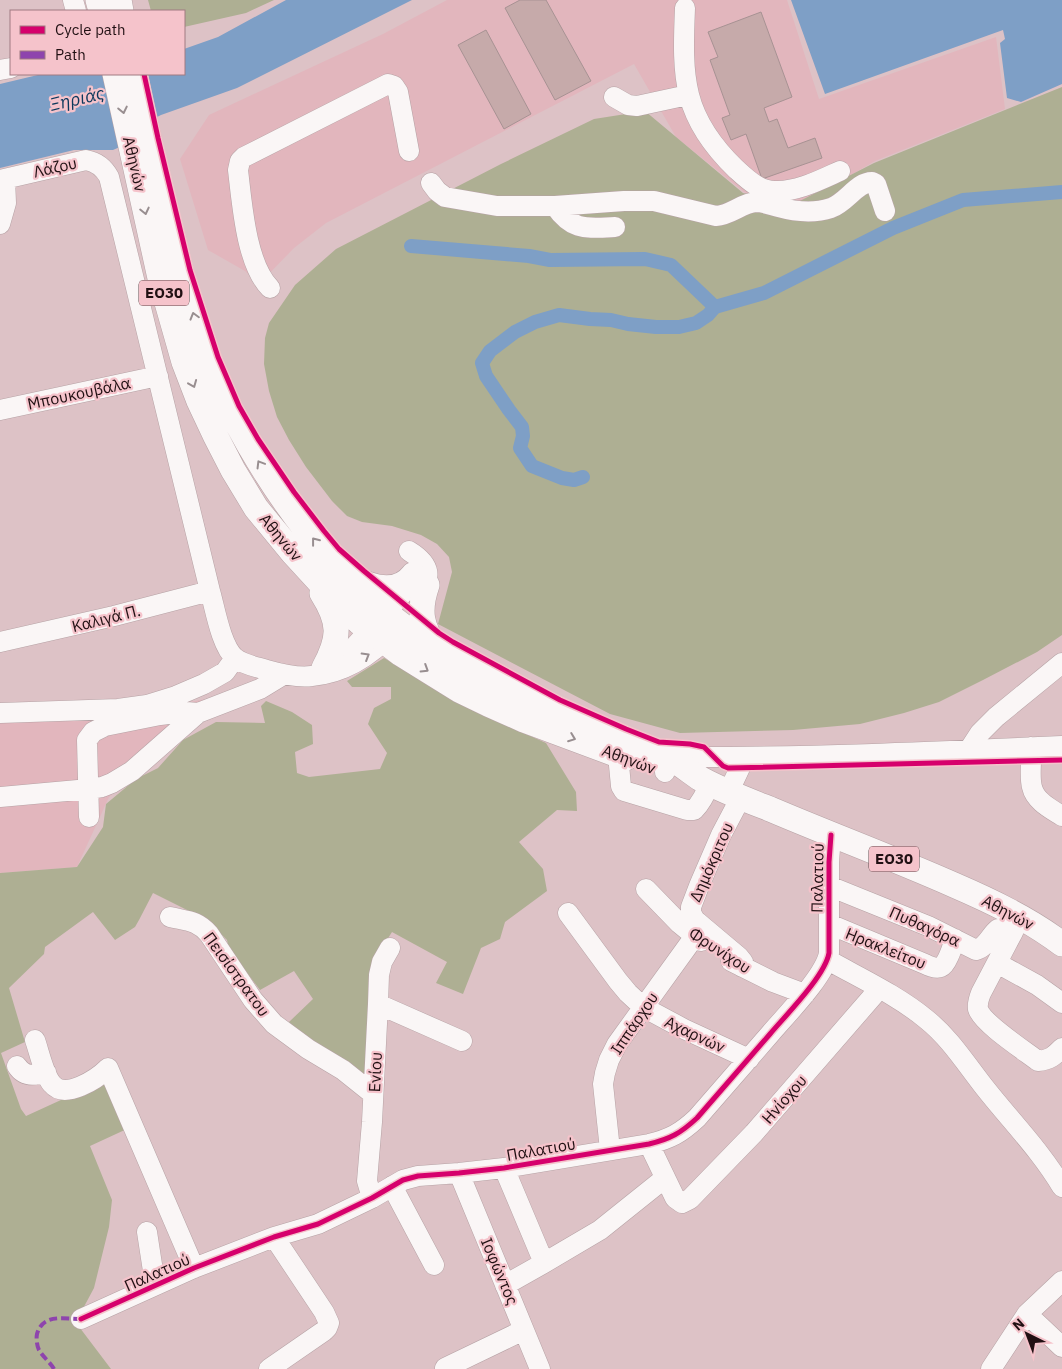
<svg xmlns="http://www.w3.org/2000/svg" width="1062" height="1369" font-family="'IBM Plex Sans',sans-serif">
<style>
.built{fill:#e2b6bd}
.green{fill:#aeaf93}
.water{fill:#7e9fc6}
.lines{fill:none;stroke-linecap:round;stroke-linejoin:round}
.canal{stroke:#7e9fc6;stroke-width:14}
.building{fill:#c6aaaa;stroke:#a79293}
.minor-casing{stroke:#b6a2a5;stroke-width:21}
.major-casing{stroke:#b6a2a5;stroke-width:26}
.minor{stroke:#faf6f6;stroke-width:20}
.major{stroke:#faf6f6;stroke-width:25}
.quiet{stroke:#8e44ad;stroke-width:4;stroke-dasharray:8 4;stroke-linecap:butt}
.cycleway-casing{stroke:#f5c3cb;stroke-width:8}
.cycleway{stroke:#d6006c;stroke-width:5}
.oneway{stroke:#988e90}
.labels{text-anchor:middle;stroke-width:4.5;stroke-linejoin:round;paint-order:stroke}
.shield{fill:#f5c3cb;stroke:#61464a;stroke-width:1}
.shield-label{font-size:15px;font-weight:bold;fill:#211013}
.street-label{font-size:16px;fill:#211013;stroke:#f5c3cb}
.water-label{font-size:18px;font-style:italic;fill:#0b385c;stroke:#f5c3cb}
</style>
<rect width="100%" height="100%" fill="#ddc2c6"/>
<path class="built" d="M447,0H787L819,99L996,37L1005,109L875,161L796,207L744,192L676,137L634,64L326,223L294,248L259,284L245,271L208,250L180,159L209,115L383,34Z
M212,698L194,725L109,797L77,867L0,873V722L84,721Z"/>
<path class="green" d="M148,0H274L246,13L184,27V11H151Z
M1062,87V635L1037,652L983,680L939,702L904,713L860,724L793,730L680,733L610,714L438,624L452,572L449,557L437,544L421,535L392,526L362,522L347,516L332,501L306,467L289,440L277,417L269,391L264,364L265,338L269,323L295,285L336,249L501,164L594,119L645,111L743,193L792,205L874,163Z
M384,658L477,712L546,743L576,792L577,811L557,810L519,842L543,869L547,891L505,922L500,939L481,948L463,994L436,983L447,962L392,932L372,963L369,1080L297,1032L289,1022L313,999L294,971L260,990L229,949L227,940L207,920L153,893L139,920L135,927L115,940L93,912L45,947L44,954L9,988L25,1042L1,1053L21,1109L26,1116L109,1078L129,1128L90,1146L112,1200L109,1227L94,1288L79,1316L80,1328L111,1369H0V873L77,867L103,827L106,804L136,779L158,768L183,740L216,722L265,723L261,706L266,701L292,712L312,725L313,744L295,752L297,773L309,777L380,769L387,753L368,724L374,708L391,699V687H352L347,681Z"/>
<path class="water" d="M286,0H412L237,88L161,115L151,120L122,146L113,150H74L0,168V84L42,74H184V49L218,37Z
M791,0H1062V84L1021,102L1007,98L1000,43L1005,39L1003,30L825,94Z"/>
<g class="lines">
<path class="canal" d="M411,246L529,256L550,260L645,259L671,265L715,307L764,293L893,228L963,200L1062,192
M583,477L574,480L562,478L532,466L520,448L523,436L522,427L509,410L486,376L482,363L490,351L515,332L535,322L559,315L590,319L611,320L628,324L656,327H679L696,323L708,315L715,307"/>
</g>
<path class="building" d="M520,0H546L591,81L555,100L505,8Z
M761,12L792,97L764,108L769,122L777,119L788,148L815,138L822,158L762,179L746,134L731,140L722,118L730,115L710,60L718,57L708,32Z
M486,30L531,114L504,129L458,45Z"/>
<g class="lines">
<g class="minor-casing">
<path id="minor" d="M73,0L76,11
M685,8C682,78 682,117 736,169C747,179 759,191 775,191C797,192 820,180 840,171
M0,70L11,68
M614,97L628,105L637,106L688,95
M0,180L86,160C97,162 104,168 109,177L210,591C215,608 221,646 235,658C244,665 257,667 267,670C281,674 298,678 312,676C346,673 372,655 394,631
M431,183L437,191L445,197L497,206H555L624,201H654L716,216C731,215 742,203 756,202C763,202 771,205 778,207C796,212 813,214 831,208C847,202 857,182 872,182L876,184L885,211
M555,206C573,232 587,228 615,227
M0,224L6,203L5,179
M270,288C246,264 242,203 238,170L240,161L244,157L388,84L394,86L398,92L409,151
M0,410L158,376
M409,551C432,565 431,577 420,599
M0,642L114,616L210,591
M331,664L355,646L406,590L413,576
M0,713L118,709L147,705L176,696L204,684L225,672L235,658
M1031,747C1032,759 1029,777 1032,787C1035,801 1051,809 1062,816
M969,750L980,733L996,717L1062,663
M618,755L621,786L624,791L687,810H694C702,802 706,793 710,783
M665,772L669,757C800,758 931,752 1062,746
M729,791L745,757
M0,797L89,789L102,787L112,783L132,771L198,713L260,689L283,675
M741,797L721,835L699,886L691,907V913L695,920L739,957L743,962L742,967
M89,817L87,740L93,732L105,726L160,715L186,712L198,713
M829,886L928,926L976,950C987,947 990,935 998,929H1003L1013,932
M646,889L679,923L701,941
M568,913L618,981L628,993L643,1007L684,1029L749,1059
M170,917C187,921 197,920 209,934L253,1000L274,1024L308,1049L343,1070L373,1094
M1020,917L1013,932L981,993C979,998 977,1003 978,1009C982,1023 1025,1051 1038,1061C1050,1060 1054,1056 1062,1048
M829,924L925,964C929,966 936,969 941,967C947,965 953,945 955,939
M828,960C860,978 897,995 926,1019C950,1038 966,1064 985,1088C1011,1121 1040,1150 1062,1187
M731,961L773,982L805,994
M997,963L1037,985L1062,1003
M378,1004L462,1041
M35,1040C39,1051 44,1075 52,1084C65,1100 97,1079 108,1068L194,1268
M17,1066C24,1077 35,1076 46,1072
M649,1144L675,1198L682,1203L690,1199L754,1133L879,989
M610,1150L603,1084L605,1073L609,1060L617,1044L695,936
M504,1168L544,1263
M459,1173L540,1369
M392,1186L434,1265
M372,1198L367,1181L372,1122L378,1004L379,975L382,962L390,948
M147,1232L153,1271L158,1284
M505,1285L544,1263L600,1230L665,1178
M1027,1314L1062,1347
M81,1319L194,1268L274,1237L318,1224L372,1198L403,1180L418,1176L459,1173L504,1168L649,1144C670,1139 681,1133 697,1118C721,1090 746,1062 770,1034C786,1015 825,976 829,953V862L831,835
M445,1368L524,1330
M269,1369L324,1331L327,1328L329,1323L324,1312L274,1237
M991,1369L1027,1314L1062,1281"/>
</g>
<g class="major-casing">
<path id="major" d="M98,0L101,11
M119,0L121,11
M115,74L160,278L184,362L199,401L215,435L233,470L256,508L293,553L337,601L359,622L401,654L459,690L488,704L524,720L626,758
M135,74C150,147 166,221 187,294C194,318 201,342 210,365C221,393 234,419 249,445C297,528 356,598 437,650C455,661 473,670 491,679C528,698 565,715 603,731C624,740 646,747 667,757C679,762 690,772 701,779C723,791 747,800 770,809C831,835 893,858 954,885C991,901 1029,919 1062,944
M352,577C372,588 397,596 413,575
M427,585C418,611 421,627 437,649
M322,593C341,623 340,638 324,668"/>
</g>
<use href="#minor" class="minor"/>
<use href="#major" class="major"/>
<path class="quiet" d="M54,1369C50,1362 43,1357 39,1350C37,1346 36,1339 37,1334C43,1313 64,1319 81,1319"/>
<g class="cycleway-casing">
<path id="cycleway" d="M144,74L158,138L190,270L218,357L239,406L258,439L294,492L324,531L339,549L364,571L439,633L453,642L560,700L626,729L659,742L690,744L704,747L723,766L728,768L1062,760
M81,1319L194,1268L274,1237L318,1224L372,1198L403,1180L418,1176L459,1173L504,1168L649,1144C670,1139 681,1133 697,1118C721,1090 746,1062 770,1034C786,1015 825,976 829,953V862L831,835"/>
</g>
<use href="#cycleway" class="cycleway"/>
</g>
<defs><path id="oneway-chevron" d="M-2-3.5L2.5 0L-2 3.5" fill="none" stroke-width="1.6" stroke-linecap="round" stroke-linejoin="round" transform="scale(1.25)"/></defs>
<g class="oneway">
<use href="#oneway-chevron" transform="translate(123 110) rotate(78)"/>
<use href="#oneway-chevron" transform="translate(145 211) rotate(77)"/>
<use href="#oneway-chevron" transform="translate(194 316) rotate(-106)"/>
<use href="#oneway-chevron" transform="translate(193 384) rotate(68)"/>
<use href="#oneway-chevron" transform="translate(260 464) rotate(-121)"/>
<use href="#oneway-chevron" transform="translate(315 541) rotate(-128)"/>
<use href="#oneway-chevron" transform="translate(366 656) rotate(-31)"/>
<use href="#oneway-chevron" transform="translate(425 669) rotate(32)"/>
<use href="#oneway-chevron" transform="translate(572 738) rotate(21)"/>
</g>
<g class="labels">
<g class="shield">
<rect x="139" y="280.5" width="50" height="25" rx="4"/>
<rect x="869" y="846.5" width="50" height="25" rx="4"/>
</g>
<g class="shield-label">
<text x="164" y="298">ΕΟ30</text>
<text x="894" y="864">ΕΟ30</text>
</g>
<g class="street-label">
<text transform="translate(135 164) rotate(77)" y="6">Αθηνών</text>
<text transform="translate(55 167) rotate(-13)" y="6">Λάζου</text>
<text transform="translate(79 393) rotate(-12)" y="6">Μπουκουβάλα</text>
<text transform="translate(281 537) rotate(50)" y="6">Αθηνών</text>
<text transform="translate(106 618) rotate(-14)" y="6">Καλιγά Π.</text>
<text transform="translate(629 759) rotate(20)" y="6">Αθηνών</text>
<text transform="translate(711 862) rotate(-66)" y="6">Δημόκριτου</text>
<text transform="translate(817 878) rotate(-89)" y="6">Παλατιού</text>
<text transform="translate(1008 912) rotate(28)" y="6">Αθηνών</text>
<text transform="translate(925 926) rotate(24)" y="6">Πυθαγόρα</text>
<text transform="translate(886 948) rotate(22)" y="6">Ηρακλείτου</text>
<text transform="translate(720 950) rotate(33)" y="6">Φρυνίχου</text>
<text transform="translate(237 974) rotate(54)" y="6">Πεισίστρατου</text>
<text transform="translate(634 1023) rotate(-56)" y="6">Ιππάρχου</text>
<text transform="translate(695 1034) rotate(25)" y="6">Αχαρνών</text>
<text transform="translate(375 1072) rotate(-87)" y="6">Ενίου</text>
<text transform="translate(784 1099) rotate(-49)" y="6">Ηνίοχου</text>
<text transform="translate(541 1149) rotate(-10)" y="6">Παλατιού</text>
<text transform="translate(500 1271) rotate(67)" y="6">Ιοφώντος</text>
<text transform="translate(157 1272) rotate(-24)" y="6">Παλατιού</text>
</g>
<g class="water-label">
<text transform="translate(77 99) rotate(-13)" y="6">Ξηριάς</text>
</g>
</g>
<rect x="10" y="10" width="175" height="65" fill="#f5c3cb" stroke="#a07b81"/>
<rect x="20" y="26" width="25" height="8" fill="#d6006c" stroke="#a07b81"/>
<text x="55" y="35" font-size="15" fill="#211013">Cycle path</text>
<rect x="20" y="51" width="25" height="8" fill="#8e44ad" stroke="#a07b81"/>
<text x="55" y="60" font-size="15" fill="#211013">Path</text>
<g transform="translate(1027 1334) rotate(318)" stroke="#f5c3cb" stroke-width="4" paint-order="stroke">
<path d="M0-4L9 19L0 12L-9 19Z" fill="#211013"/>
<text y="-8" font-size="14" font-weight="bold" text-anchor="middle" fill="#211013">N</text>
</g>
</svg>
